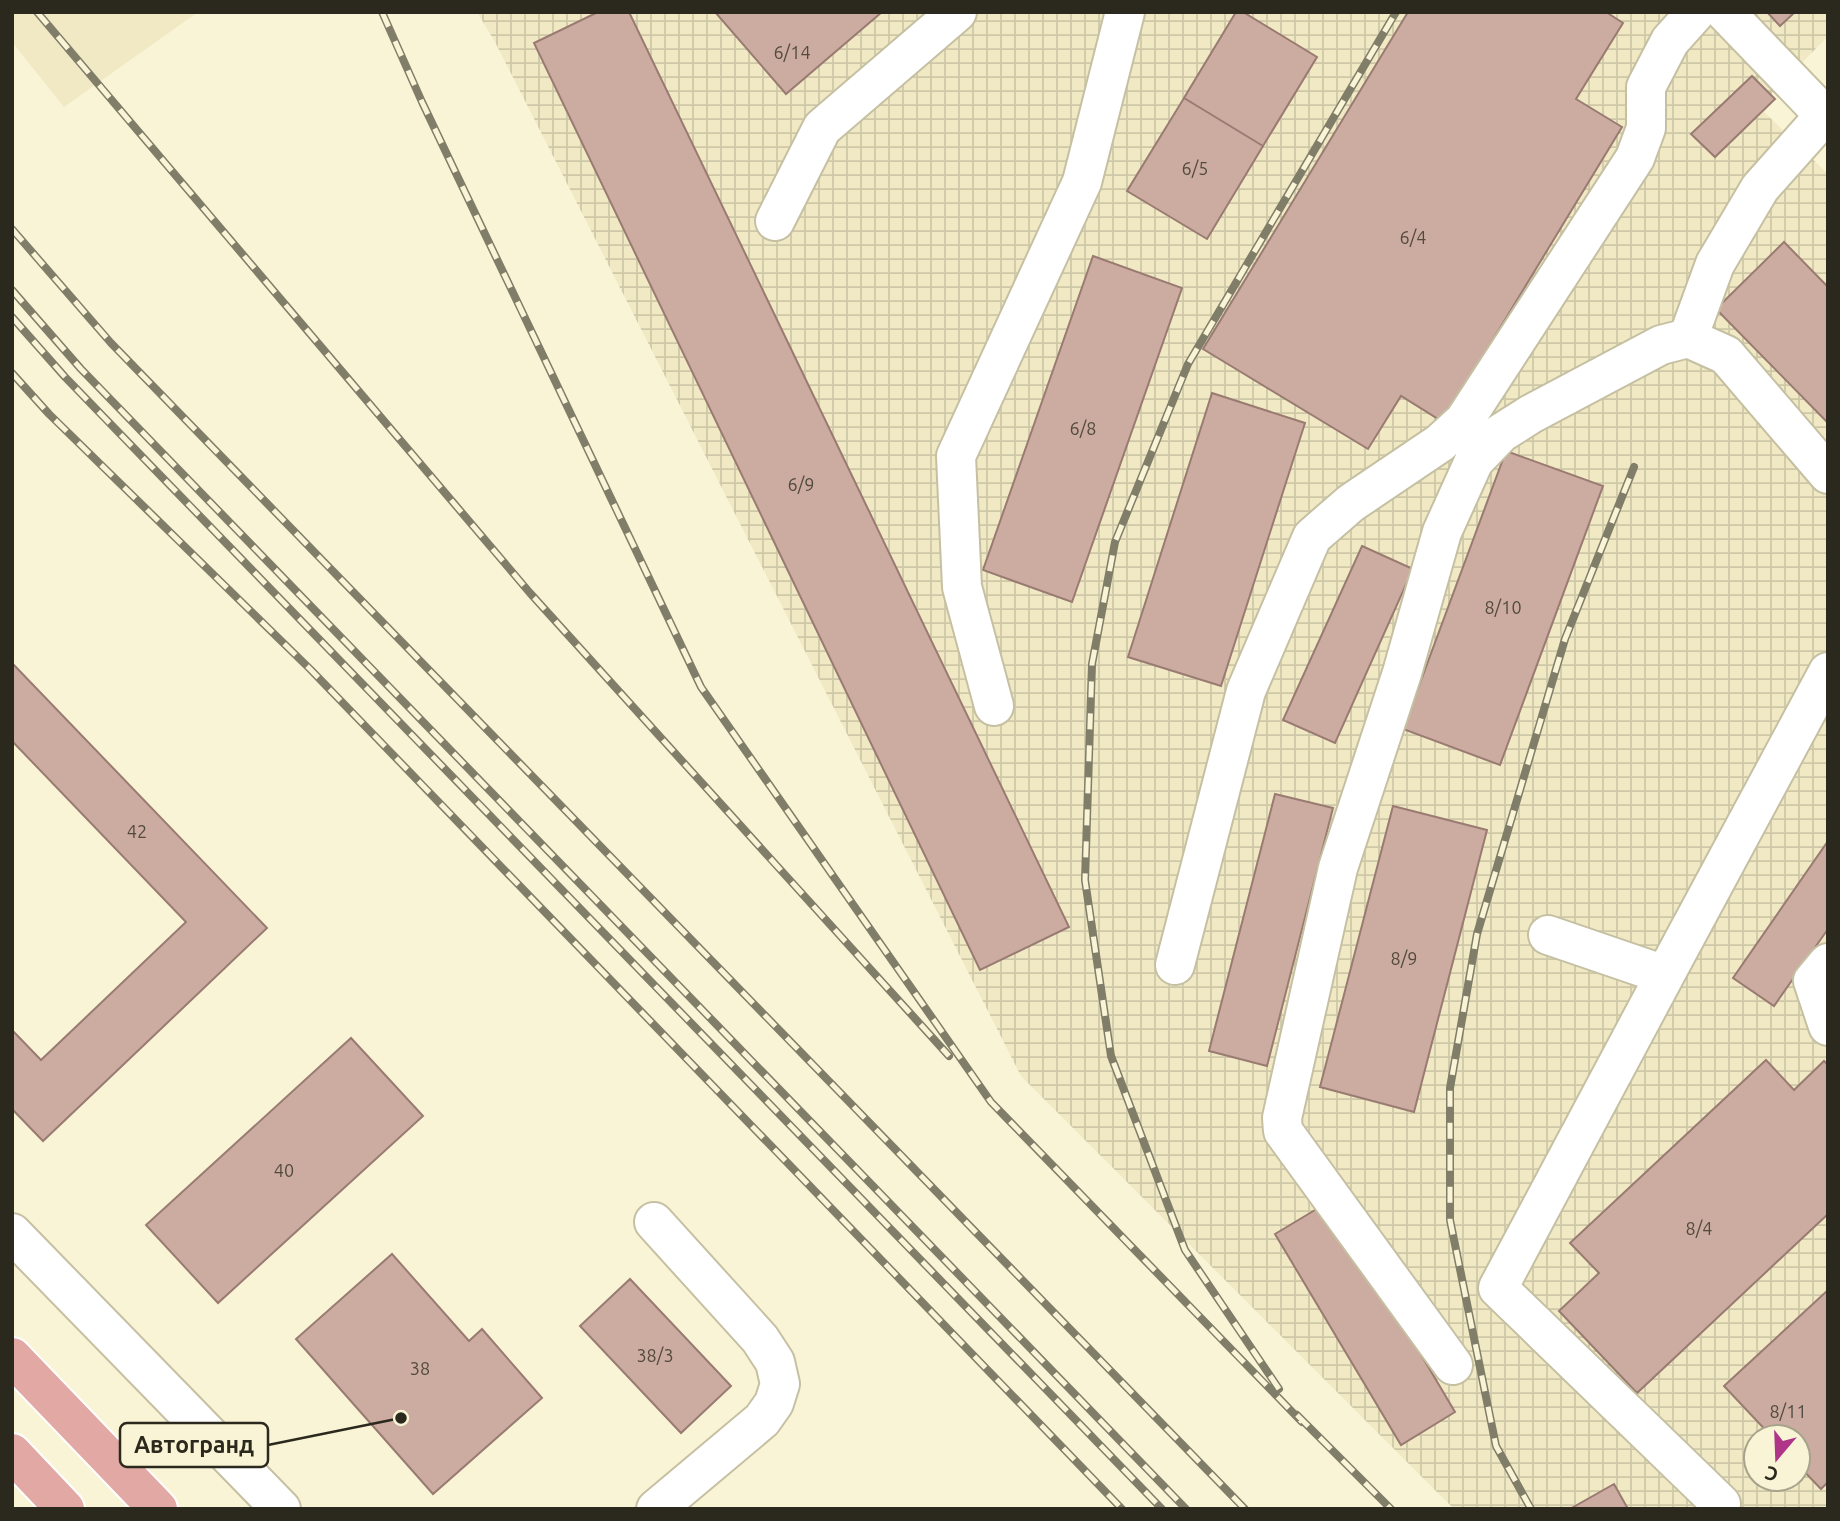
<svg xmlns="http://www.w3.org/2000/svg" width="1840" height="1521" font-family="Ubuntu,sans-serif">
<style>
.built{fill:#f0e9c4}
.industrial{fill:url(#industrial-grid);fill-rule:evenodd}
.building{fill:#ccaca1;stroke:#997b71;stroke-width:2}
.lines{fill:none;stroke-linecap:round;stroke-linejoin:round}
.minor-casing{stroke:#c6c0a3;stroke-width:42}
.major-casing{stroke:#fff;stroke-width:42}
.minor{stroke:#fff;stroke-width:38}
.major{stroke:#e1a8a4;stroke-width:38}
.rail-casing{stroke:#807d69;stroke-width:8}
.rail{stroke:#faf4d6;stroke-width:5;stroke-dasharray:16;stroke-linecap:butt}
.labels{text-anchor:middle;stroke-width:7;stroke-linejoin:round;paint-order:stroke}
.number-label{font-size:18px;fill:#534a3e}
.leader{fill:none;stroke:#2b291d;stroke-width:2.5}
.callout-dot{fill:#2b291d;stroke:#faf4d6;stroke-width:2.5}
.callout{fill:#faf4d6;stroke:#2b291d;stroke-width:2.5}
.callout-label{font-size:23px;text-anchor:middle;font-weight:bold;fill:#2b291d}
</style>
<defs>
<pattern id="industrial-grid" width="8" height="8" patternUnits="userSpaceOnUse" patternTransform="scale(1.75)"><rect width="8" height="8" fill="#f0e9c4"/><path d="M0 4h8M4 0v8" fill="none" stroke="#cec8a8"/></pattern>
</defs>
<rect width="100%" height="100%" fill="#faf4d6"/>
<path class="built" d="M12,12H198L64,107L12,42Z"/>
<path class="industrial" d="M477,12H1828V36L1759,107L1828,174V1509H1454L1021,1076L495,42ZM1756,1437H1798V1479H1756Z"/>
<path class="building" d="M598,12H629L1069,927L980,970L534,43Z
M715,12H882L786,94Z
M1236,12H1243L1317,57L1263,146L1184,98Z
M1408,12H1606L1623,23L1576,99L1622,127L1443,422L1401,396L1368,449L1203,349Z
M1767,12H1795L1780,26Z
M1752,76L1775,99L1715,157L1691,134Z
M1184,98L1263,146L1207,239L1127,191Z
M1784,242L1828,287V423L1716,309Z
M1093,256L1182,288L1072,602L983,570Z
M1212,393L1305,423L1221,686L1128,657Z
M1506,451L1603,486L1500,765L1403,729Z
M1362,546L1413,569L1335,743L1283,720Z
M12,663L267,928L43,1141L12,1109V1030L41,1060L186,922L12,741Z
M1275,794L1333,808L1267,1066L1209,1051Z
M1393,806L1487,830L1414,1112L1320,1087Z
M1828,841V929L1774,1006L1733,978Z
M351,1038L423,1116L218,1303L146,1225Z
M1766,1060L1794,1090L1824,1061L1828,1065V1214L1637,1393L1559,1311L1599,1273L1570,1243Z
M1330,1201L1455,1412L1401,1445L1275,1234Z
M392,1254L469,1341L482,1329L542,1398L433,1494L296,1339Z
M630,1279L731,1386L681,1433L580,1326Z
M1828,1290V1482L1821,1489L1798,1465V1437H1772L1724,1386Z
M1614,1484L1628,1509H1570Z"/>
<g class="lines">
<g class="minor-casing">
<path id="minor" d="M1725,12L1828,119
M775,221L822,128L957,12
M1688,338L1715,264L1760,188L1824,116
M994,706L962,587L956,456L1082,182L1125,12
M1548,935L1665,975L1828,672
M1828,963L1813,981L1828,1026
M1175,965L1246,691L1312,537L1351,503L1440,443L1464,421L1635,158L1646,128V87L1670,41L1696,12
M1665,975L1498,1288L1721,1504
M654,1222L760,1339L775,1362L780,1384L774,1403L762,1420L656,1509
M12,1233L281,1509
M1453,1365L1283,1131L1282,1118L1338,868L1402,673L1442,532L1474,461L1501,433L1531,414L1661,345L1688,338L1726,355L1828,474"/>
</g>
<g class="major-casing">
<path id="major" d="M12,1357L158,1509
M12,1453L65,1509"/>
</g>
<use href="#minor" class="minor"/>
<use href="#major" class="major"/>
<g class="rail-casing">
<path id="rail" d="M37,12L530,593L949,1056
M382,12L422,102L701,687L991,1102L1302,1422
M12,229L111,343L1245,1509
M12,290L81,369L1186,1509
M12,317L65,377L1162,1509
M12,373L49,414L310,669L1122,1509
M1279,1389L1185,1250L1111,1056L1085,880L1092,664L1115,542L1188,364L1396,12
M1297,1415L1391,1509
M1531,1509L1496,1446L1450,1220V1088L1477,934L1565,639L1634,467"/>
</g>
<use href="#rail" class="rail"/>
</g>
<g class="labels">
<g class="number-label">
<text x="792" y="59">6/14</text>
<text x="1195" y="175">6/5</text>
<text x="1413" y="244">6/4</text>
<text x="1083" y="435">6/8</text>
<text x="801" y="491">6/9</text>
<text x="1503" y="614">8/10</text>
<text x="137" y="838">42</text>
<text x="1404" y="965">8/9</text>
<text x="284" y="1177">40</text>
<text x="1699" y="1235">8/4</text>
<text x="655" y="1362">38/3</text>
<text x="420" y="1375">38</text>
<text x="1788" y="1418">8/11</text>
</g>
</g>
<path class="leader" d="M401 1418L268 1445"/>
<circle class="callout-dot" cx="401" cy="1418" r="7"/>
<rect class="callout" x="120" y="1423" width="148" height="44" rx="7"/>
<g class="callout-label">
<text x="194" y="1453">Автогранд</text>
</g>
<rect width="1840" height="1521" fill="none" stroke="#2b291d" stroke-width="28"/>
<g transform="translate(1777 1458) rotate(199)"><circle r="33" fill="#faf4d6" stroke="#a7a38c" stroke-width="2"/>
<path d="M0-5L12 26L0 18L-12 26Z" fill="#af3588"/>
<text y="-10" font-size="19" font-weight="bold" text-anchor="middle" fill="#2b291d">С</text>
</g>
</svg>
